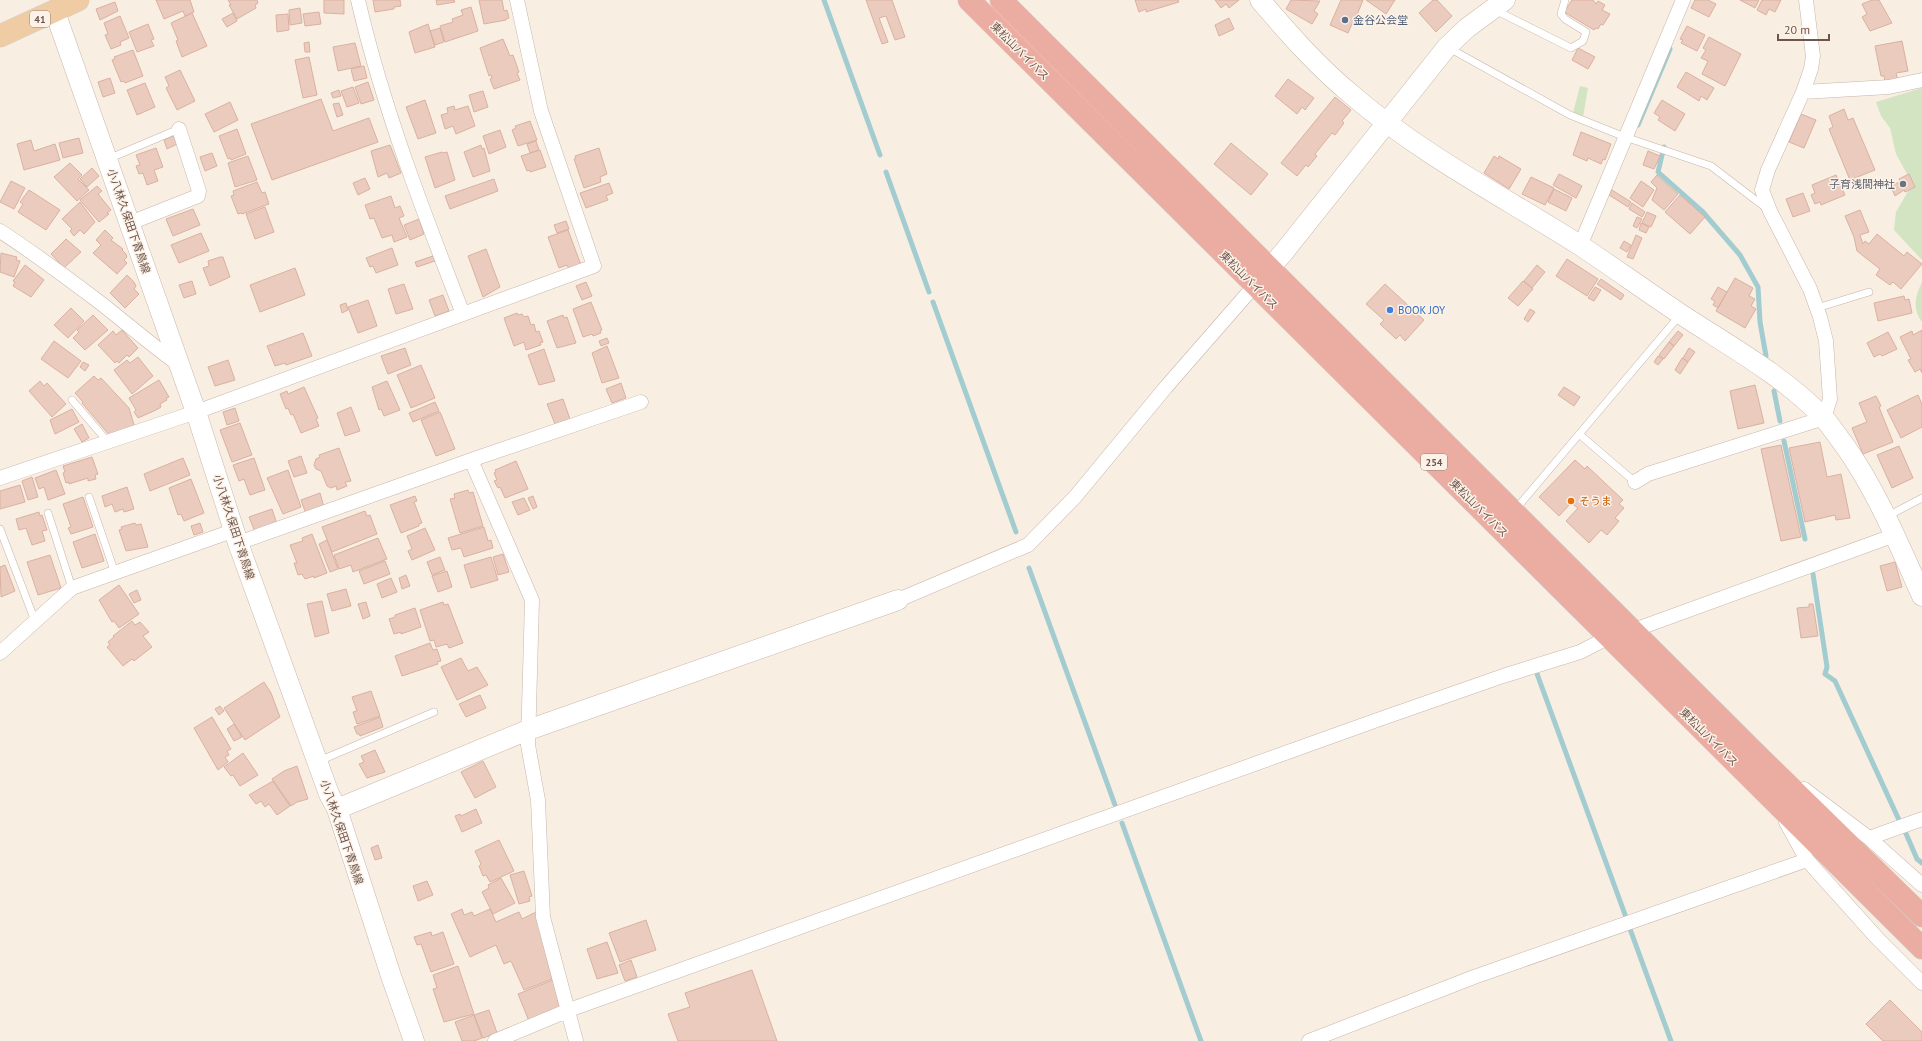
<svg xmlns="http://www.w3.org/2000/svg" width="1922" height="1041" font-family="'PT Sans','Noto Sans JP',sans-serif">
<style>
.green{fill:#d3e4c3}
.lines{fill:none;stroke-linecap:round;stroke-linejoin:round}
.stream{stroke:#a2cccf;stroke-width:5}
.building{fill:#eacbbe;stroke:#dab1a0}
.lane-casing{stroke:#c7b5ab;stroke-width:8}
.street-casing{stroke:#c7b5ab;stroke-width:15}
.secondary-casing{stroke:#ccb7ab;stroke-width:21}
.primary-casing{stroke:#d6cfcd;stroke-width:23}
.highway-casing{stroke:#d6cfcd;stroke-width:23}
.lane{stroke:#fff;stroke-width:7}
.street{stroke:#fff;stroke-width:14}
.secondary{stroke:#fff;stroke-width:20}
.primary{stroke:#efcca3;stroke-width:22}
.highway{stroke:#ebada1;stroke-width:22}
.service-dot{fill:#5c6f8a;stroke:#fcf2e8;stroke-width:1.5}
.worship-dot{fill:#6b7280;stroke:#fcf2e8;stroke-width:1.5}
.shop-dot{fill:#3f7fe0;stroke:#fcf2e8;stroke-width:1.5}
.food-dot{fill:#e8710a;stroke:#fcf2e8;stroke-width:1.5}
.labels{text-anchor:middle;stroke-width:3;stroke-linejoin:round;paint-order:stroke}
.shield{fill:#fcf2e8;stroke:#98847b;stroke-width:1}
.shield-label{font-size:10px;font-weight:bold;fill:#6d554c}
.service-label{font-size:11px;fill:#4e5e75;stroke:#fcf2e8;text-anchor:start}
.street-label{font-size:11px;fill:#6d554c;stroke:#fcf2e8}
.worship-label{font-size:11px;fill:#5b616d;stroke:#fcf2e8;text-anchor:end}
.shop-label{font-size:11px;fill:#366cbe;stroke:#fcf2e8;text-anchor:start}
.food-label{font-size:11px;fill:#c56008;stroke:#fcf2e8;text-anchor:start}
</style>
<rect width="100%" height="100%" fill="#f8eee2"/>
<path class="green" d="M1580,86L1588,88L1583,117L1573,113Z
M1922,88V260L1894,230L1896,212L1910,188L1907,174L1896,154L1890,128L1881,116L1876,102Z
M1922,282V322C1912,309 1915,296 1922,282Z"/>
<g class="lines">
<path class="stream" d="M824,0L880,155
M1638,125L1670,49
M1664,147L1658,172L1702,211L1740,255L1758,287L1760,322L1766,356
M886,172L929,292
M933,302L1016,532
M1774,391L1780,421
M1784,441L1805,539
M1029,568L1115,805
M1813,574L1827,667L1825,674L1835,681L1899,820
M1536,671L1627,920
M1122,823L1201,1041
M1904,829L1917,859L1922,863
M1630,929L1671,1041"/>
</g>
<path class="building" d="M156,0H190L194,12L185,16L183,11L164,19Z
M228,0H257L258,3L255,5L256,8L237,19L229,5H231Z
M324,0H344V14L324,13Z
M373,0H400L401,6L394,7V9L375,12Z
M436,0H454L455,2L437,5Z
M479,0H502L504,11L507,10L509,18L506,19V20L484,24Z
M866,0H892L905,37L895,40L886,16L879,18L888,42L882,44Z
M1135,0H1178L1179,2L1146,12V9L1139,12Z
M1215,0H1239L1229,8L1226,4L1221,8Z
M1291,0L1320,1L1314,11L1318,14L1312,24L1286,9Z
M1341,0H1363L1357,15L1359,16L1355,25L1352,24L1348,33L1330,25Z
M1366,0H1395L1386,14Z
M1433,0H1437L1452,16L1436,32L1419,13Z
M1572,0H1593L1596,4L1598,1L1605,5L1602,10L1610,14L1603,25L1601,24L1598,29L1596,28L1594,30L1564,12Z
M1695,0H1708L1716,4L1709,17L1691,8Z
M1740,0H1759L1755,8Z
M1762,0H1781L1775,12L1769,9L1766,15L1757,10Z
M1872,0H1879L1892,23L1870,31L1862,17L1867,14L1862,4Z
M115,2L118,11L100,20L96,9Z
M471,7L478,31L445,42L440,26L453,22L452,19L463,15L461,10Z
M300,8L302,23L290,25L289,10Z
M319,12L321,24L305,26L303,14Z
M192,13L207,46L182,57L176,41L178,40L171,23Z
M233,13L237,21L227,27L222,19Z
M288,14L289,30L277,32L276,15Z
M120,16L129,38L120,42L121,45L111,49L105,35L108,34L104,23Z
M1229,18L1234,29L1219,36L1215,25Z
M148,24L154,39L151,40L154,46L137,52L129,32Z
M428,24L435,47L415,53L409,32Z
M1687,26L1705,35L1697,51L1681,43L1683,40L1680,39Z
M440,28L444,42L435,45L430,31Z
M1709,37L1741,54L1725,86L1702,74L1708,61L1701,58L1706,50L1703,48Z
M503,39L510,56L513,55L519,72L517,73L520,80L494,89L490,79L492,78L491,75L489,76L480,48Z
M1902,41L1908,71L1896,73L1898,80L1885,82L1884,76H1881L1875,46Z
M309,42L310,52H305L304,43Z
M355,43L361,66L338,71L333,47Z
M1578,48L1595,57L1588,69L1572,60Z
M133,50L143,76L125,83L124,81L121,82L112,60L115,59L114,57Z
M309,57L317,95L303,98L295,60Z
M364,66L367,78L354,81L351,69Z
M180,70L195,101L177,110L166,88L169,86L165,77Z
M1686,72L1714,88L1707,100L1701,96L1699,101L1677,87Z
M110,78L115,93L103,97L98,82Z
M1288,79L1314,98L1305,110L1302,107L1297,114L1275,96Z
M368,82L374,100L361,104L355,87Z
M145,83L155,107L137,115L127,90Z
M353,87L359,103L347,107L341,91Z
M339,90L341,96L333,98L331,93Z
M483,91L488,107L474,112L469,95Z
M1335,97L1351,110L1342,121L1344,123L1335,135L1332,133L1315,154L1317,156L1308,167L1306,165L1297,176L1281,163Z
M321,99L333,131L369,118L378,142L272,180L251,124Z
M425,100L436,133L418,139L406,107Z
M1662,100L1685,114L1675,131L1658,120L1660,117L1654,113Z
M230,102L238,120L214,132L205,114Z
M339,103L343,115L337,117L333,104Z
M454,106L455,110L468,106L475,126L456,134L453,126L445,129L441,115L448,113L447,108Z
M1844,109L1848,120L1853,118L1875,170L1850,180L1829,129L1833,127L1829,116Z
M1801,114L1816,120L1804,148L1789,142Z
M530,121L537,140L518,146L512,130L516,128L515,126Z
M237,129L246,154L231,160L230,158L228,159L219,136Z
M500,130L506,147L489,154L483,136Z
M1581,132L1611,144L1605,160L1603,159L1601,164L1588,158L1587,161L1573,155Z
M173,136L177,144L167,149L164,140Z
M79,138L83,153L63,158L59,143Z
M31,140L34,151L55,144L60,160L24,170L17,144Z
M536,141L539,150L530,153L527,144Z
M1231,143L1268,174L1251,195L1214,164Z
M390,145L401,173L389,178L387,173L378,177L371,151Z
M481,145L482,149L484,148L490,171L473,177L464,152Z
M156,148L163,167L154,170L158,181L147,185L143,173L139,174L136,166L140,165L136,155Z
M599,148L607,174L600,177L601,182L584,188L574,159L576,158L575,156Z
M540,150L546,167L530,172V170L527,171L521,156Z
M1648,151L1660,156L1654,169L1643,165Z
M442,152L443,153L447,152L455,180L435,188L425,157Z
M212,153L217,166L205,171L200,157Z
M248,156L257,180L235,187L228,163Z
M1494,156L1498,159L1499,156L1521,169L1509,189L1484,173Z
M70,163L82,175L78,179L89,190L77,201L54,177Z
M92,168L99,176L87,187L80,179Z
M1559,174L1582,186L1576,198L1553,185Z
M1909,174L1915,187L1905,192L1904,190L1895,196L1890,185L1901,182L1899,179Z
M1657,175L1678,194L1664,210L1652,200L1657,188L1651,182Z
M1836,175L1845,195L1821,205L1820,202L1815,204L1811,195L1815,193L1812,185Z
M1531,177L1554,188L1545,205L1522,194Z
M365,178L370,189L358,195L353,183Z
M494,179L498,191L450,209L445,196Z
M11,181L25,188L14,209L0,202Z
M1641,181L1654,190L1643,207L1630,198Z
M257,182L262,193L265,192L269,204L242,214L241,213L238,214L231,196L234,195L233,191Z
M609,183L613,193L606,196L608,200L586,208L580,193Z
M97,186L102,191L98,194L111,210L107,213L109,214L99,222L80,200Z
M1554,189L1572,198L1566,211L1548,202Z
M29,190L60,210L46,230L18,212L23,204L20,202Z
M1612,190L1631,202L1628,207L1609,195Z
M1803,193L1810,211L1793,217L1786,199Z
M1680,195L1705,217L1690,234L1665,212Z
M391,196L395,208L400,206L404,216L399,218L407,237L394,242L392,235L382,238L374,218L370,219L365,205Z
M80,202L95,222L84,234L80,230L74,236L70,231L72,229L62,219Z
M1632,203L1645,212L1642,217L1629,209Z
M265,207L274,232L255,239L246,214Z
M193,209L200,225L173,236L166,219Z
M1860,210L1869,232L1860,235L1863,244L1865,241L1869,244L1877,234L1904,256L1907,252L1922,264L1901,289L1893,282L1890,285L1876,275L1880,269L1857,251L1854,237L1845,216Z
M1647,212L1656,216L1651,227L1642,223Z
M1637,217L1642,219L1637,228L1633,226Z
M419,219L424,234L410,240L404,225Z
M566,221L569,229L557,233L554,225Z
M1641,223L1649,227L1646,233L1639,230Z
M105,230L113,238L111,240L123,249L122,250L126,254L127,257L124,260L127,263L117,274L93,253L101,245L96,240Z
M568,230L581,265L569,269L567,265L559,268L548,237Z
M201,233L209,251L179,263L171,245Z
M1636,235L1642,238L1633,259L1627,257Z
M66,239L81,252L64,268L51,254Z
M1624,241L1631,245L1627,252L1620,248Z
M392,248L398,265L376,273L373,266L370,267L366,258Z
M486,249L500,287L483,297L468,256Z
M1,253L17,257L16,260L20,261L14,277L0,272Z
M433,256L435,261L417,267L415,262Z
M220,257H223L230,277L210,286L203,268L209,266L208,261Z
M1567,259L1598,279L1587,296L1556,276Z
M25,265L44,280L31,297L13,286L15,282L13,281Z
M1537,265L1545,272L1532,288L1524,281Z
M295,268L305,295L260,312L250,285Z
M127,275L134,282L136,286L134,289L139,294L125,308L110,293Z
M1735,278L1753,288L1749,296L1755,299L1751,306L1756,309L1745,328L1716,311Z
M1601,279L1624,295L1621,300L1597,284Z
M192,281L196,294L184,298L179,285Z
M1523,281L1533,289L1518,306L1508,298Z
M586,282L592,296L582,300L576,286Z
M404,284L413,309L396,314L388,289Z
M1385,284L1424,320L1405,341L1400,335L1396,339L1380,324L1384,320L1366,304Z
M1595,287L1601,290L1594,301L1588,298Z
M1718,287L1727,292L1718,308L1713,305L1715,301L1711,299Z
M443,295L449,311L435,316L429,300Z
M1904,296L1905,300L1909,299L1912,313L1878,321L1874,303Z
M368,300L377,326L358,333L348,307Z
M591,302L602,330L600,331L601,333L593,336L592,334L583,337L573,309Z
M346,303L348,310L342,313L340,305Z
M71,308L84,321L68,338L54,325Z
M1530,309L1535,312L1528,322L1524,319Z
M517,313L518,315L522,314L524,317L528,316L531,325L534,324L536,332L539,331L543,342L540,343L541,345L526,350L524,342L514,346L504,318Z
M93,315L108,330L85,350L73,338L79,332L77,330Z
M563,315L564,318L567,317L576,343L557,348L547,321Z
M122,330L138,348L129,357L127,355L119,363L117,361L115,363L98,345L113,331L116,335Z
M1922,330V373L1920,369L1915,372L1908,360L1911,359L1900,337L1912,331L1913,335Z
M1678,331L1683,335L1674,346L1669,342Z
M1888,332L1897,349L1882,356L1880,354L1874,357L1867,343Z
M303,333L312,356L286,365L285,363L275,366L267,346Z
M607,338L609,343L601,346L599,341Z
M54,341L81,361L68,378L41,359Z
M1669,342L1674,346L1664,359L1659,355Z
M607,346L619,378L602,383L592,353Z
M405,348L411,365L388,374L381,356Z
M1689,348L1695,352L1688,362L1683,358Z
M544,349L555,381L539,385L528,355Z
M1658,356L1663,359L1658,365L1654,362Z
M138,357L153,376L132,394L114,370L127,360L130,363Z
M1682,358L1688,362L1680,374L1675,370Z
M228,360L235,380L215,386L208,367Z
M83,362L89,365L85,371L80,367Z
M421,365L435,398L411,408L397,375Z
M94,376L98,380L101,378L129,408L135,428L111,437L82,403L83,402L75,393Z
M159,380L169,397L166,398L167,400L160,404L161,407L156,410L138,418L134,412L136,410L129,398Z
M40,381L44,386L47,383L66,404L52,417L29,391Z
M387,381L400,410L384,416L381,409L379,410L372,387Z
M621,383L626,398L612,403L606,389Z
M1755,385L1764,423L1738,429L1730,391Z
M304,387L318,418L316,419L319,426L301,433L293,414L291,415L288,408L286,409L280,394L287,391L288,394Z
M1564,387L1580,397L1574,406L1558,395Z
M1918,395L1922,404V427L1901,438L1887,410Z
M1876,396L1881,406L1879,407L1893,442L1863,454L1852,428L1867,422L1859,403Z
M563,399L570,419L555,424L547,404Z
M435,402L439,411L413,422L409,413Z
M351,407L360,431L345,436L337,413Z
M235,408L239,421L227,425L223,412Z
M72,409L79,422L55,434L50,420Z
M440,412L455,449L436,456L421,420Z
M240,423L252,455L232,462L220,430Z
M82,424L89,438L82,442L74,429Z
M1820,442L1827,477L1841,474L1850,518L1836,520L1835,515L1805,522L1789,448Z
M1781,445L1801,537L1781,541L1761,449Z
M1899,446L1913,478L1892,488L1877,455Z
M339,448L351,481L345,482L347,486L337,490L336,486L331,488L327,486L321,471L316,469L314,465L316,459L320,457L319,455Z
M301,456L307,473L294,477L288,461Z
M92,457L98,474L95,475L96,479L88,481V478L69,484V482L66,483L63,473L65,472L63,466Z
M183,458L190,475L150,491L144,474Z
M254,458L265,490L250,495L244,479L239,481L233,465Z
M1575,460L1585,469L1587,466L1623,500L1619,504L1624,508L1615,518L1619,521L1607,535L1601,530L1589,543L1566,521L1578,508L1571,503L1559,516L1539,497Z
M516,461L528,489L505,498L500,487L498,488L494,481L497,480L494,473L496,472L495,470Z
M56,470L65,494L48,500L44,487L39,489L35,478Z
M288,470L301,507L283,514L267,478Z
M32,477L38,497L28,500L22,481Z
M191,479L204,513L184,521L181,514L178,515L169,488Z
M20,485L25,502L0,509V491Z
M127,487L134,509L124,512L123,509L115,512L112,504L105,507L102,496Z
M468,490L469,493L473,492L483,526L460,533L450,499L455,498L454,494Z
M320,493L324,507L306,514L301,500Z
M415,496L417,501L414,502L422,523L419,524V526L401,533L390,505Z
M533,496L537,507L533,509L528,498Z
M83,497L93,527L71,534L68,528L71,527L63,504Z
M524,498L530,510L518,515L512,502Z
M272,509L277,524L255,532L249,517Z
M365,511L367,516L370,515L377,534L332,552L322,527Z
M39,512L40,516L42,515L47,530L42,531L45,541L32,545L26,528L19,530L16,519Z
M135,523L136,525L141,524L148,547L126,551L119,530L122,529L121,527Z
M200,523L203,532L194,535L191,526Z
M484,527L488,541L491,540L493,548L464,557L461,548L452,550L448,538Z
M425,528L435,550L412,560L408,551L412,549L407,536Z
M95,534L104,561L82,568L73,542Z
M312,534L327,573L314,578V576L305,579L302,574L298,575L294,563H297L290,545L303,541L302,538Z
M378,538L387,559L353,572L351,565L339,569L334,555Z
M327,540L338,569L330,572L319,544Z
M503,554L509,572L498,575L493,557Z
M50,555L61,588L38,595L27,562Z
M440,557L445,570L432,575L427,562Z
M491,557L498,580L471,588L464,565Z
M385,561L390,574L364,584L359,571Z
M1895,562L1902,587L1887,591L1880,566Z
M5,565L15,591L1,597L0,567Z
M447,571L452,587L438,592L432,576Z
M406,575L410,586L402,589L399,578Z
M391,578L397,592L382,598L377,584Z
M119,585L139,614L119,628L114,621L112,622L99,600Z
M346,589L351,606L332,611L327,594Z
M137,590L141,600L134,603L129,594Z
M322,601L329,633L315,637L307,604Z
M366,602L370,616L363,619L358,604Z
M443,602L444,605L448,604L463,643L449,648L447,644L436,647L434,640L430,641L420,610Z
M1809,604H1813L1818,636L1801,638L1797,608L1809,607Z
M415,608L421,627L401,634V632L394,634L389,619L395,617V615Z
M132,621L135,625L140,622L149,632L143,636L152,647L134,661L132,659L123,666L107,647L110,645L108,642L114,637L113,636Z
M430,643L433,650L437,649L441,661L437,662L438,664L402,676L395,656Z
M461,658L468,671L477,667L488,685L457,700L441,667Z
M264,682L271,693L280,717L245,740L224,708Z
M371,691L380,716L357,724L353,712L357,711L352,697Z
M480,695L486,708L466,717L459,704Z
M220,706L224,711L219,715L215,709Z
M212,717L231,749L227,751L229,755L225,757L228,762L218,770L194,728Z
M380,717L383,727L360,736L359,734H357L354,727Z
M234,724L242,737L234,741L227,729Z
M375,750L385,772L367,778L359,764L364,762L361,756Z
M243,753L258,775L240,786L233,775L231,776L224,767Z
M483,761L496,787L475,798L461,772Z
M297,766L308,799L297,802L291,806L272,779L284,771Z
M273,781L290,806L277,815L269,804L265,807L261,801L256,804L249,795Z
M476,809L482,823L462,832L455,816L460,814L461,816Z
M499,840L514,871L490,882L486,875L483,876L479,866L481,864L475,851Z
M378,845L382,858L375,860L371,848Z
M524,871L532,896L529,897L530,901L519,904L510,875Z
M501,878L515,903L493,914L482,892L489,888L488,885Z
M427,881L433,895L418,901L413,886Z
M462,909L464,915L472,912L474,916L490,909L496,922L519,912L522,919L536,912L552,979L524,990L511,961L504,964L496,945L470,957L451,914Z
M646,920L656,950L620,962L609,933Z
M431,932L432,936L443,932L454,964L431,972L421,944L417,945L414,937Z
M607,942L618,973L597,979L587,949Z
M631,960L637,977L625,981L619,965Z
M458,966L474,1014L444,1022L433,989L437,988L433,975Z
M752,970L777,1041H678L668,1014L690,1007L685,993Z
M553,980L560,1009L529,1021L518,994Z
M1890,1000L1922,1032V1041H1883L1866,1024Z
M489,1010L497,1033L483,1038L474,1015Z
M474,1015L482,1038L474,1041H462L455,1022Z"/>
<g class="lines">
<g class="lane-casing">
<path id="lane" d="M1495,10L1571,48L1583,41L1586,32L1565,19L1561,14L1565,0
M1449,48L1570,115L1625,137L1711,166L1766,208
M108,159L179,129
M1817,308L1869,292
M72,400L108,442
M1579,434L1635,482
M89,497L115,573
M1515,510L1680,315
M48,513L72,588
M1886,517L1922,498
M0,529L35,621
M319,761L434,712"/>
</g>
<g class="street-casing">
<path id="street" d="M358,0C383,108 423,211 463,314
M1803,92L1889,87L1922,80
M130,223L198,196L199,191L179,129
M0,231C34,253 66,277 98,301C125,322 150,344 178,364
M1580,246L1683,0
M471,460L532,600L528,745L538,800L543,917L576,1041
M0,478L196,412L594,266L541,111L517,0
M1635,482L1648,474L1824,418L1830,399L1826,341L1820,317L1810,289L1770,211L1762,190L1768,170L1803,92L1811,69L1813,56L1806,0
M238,543L471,460L641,402
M898,600L1028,545L1075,497L1166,387L1255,285
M1634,630L1895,535
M0,653L72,588L235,530
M1804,789L1869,838L1922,885
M1786,822L1807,860L1877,938L1922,983
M1869,838L1922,819
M495,1041L569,1010L1380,719L1503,676L1580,652L1609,637
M1309,1041L1474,977L1807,860"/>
</g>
<g class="secondary-casing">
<path id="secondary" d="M1260,0C1289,34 1318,67 1352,95C1422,155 1504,197 1581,246C1614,268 1646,291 1679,313C1729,346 1781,374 1823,417C1831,426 1838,437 1845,446C1878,493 1899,545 1922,596
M55,12L196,412L238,543L329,794L337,809L391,976L414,1041
M1259,280L1283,253L1447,47L1467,28L1505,0
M337,809L528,730L898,600"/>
</g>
<g class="primary-casing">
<path id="primary" d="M0,36L78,0"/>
</g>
<g class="highway-casing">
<path id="highway" d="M969,0L1922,948
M1001,0L1749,747L1922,916"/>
</g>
<use href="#lane" class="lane"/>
<use href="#street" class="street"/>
<use href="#secondary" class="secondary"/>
<use href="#primary" class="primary"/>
<use href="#highway" class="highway"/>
</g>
<circle class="service-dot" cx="1345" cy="20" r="4"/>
<circle class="worship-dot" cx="1903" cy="184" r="4"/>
<circle class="shop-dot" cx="1390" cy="310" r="4"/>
<circle class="food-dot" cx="1571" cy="501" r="4"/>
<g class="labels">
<g class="shield">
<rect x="30" y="11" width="20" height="16" rx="3"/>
<rect x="1421" y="454" width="26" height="16" rx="3"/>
</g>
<g class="shield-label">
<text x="40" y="23">41</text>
<text x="1434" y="466">254</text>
</g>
<g class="service-label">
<text x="1353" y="24">金谷公会堂</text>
</g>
<g class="street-label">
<text transform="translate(1020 51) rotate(45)" y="4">東松山バイパス</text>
<text transform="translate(129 221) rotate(71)" y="4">小八林久保田下青鳥線</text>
<text transform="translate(1249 280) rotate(45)" y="4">東松山バイパス</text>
<text transform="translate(1479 508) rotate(45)" y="4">東松山バイパス</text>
<text transform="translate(234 527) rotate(72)" y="4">小八林久保田下青鳥線</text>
<text transform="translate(1709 737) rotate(45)" y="4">東松山バイパス</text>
<text transform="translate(342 832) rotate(71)" y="4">小八林久保田下青鳥線</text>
</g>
<g class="worship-label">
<text x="1895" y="188">子育浅間神社</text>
</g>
<g class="shop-label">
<text x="1398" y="314">BOOK JOY</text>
</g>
<g class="food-label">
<text x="1579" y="505">そうま</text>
</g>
</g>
<path d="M1778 34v6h51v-6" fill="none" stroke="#6d554c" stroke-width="2"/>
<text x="1784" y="34" font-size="12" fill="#6d554c" stroke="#fcf2e8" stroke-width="3" paint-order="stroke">20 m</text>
</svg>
